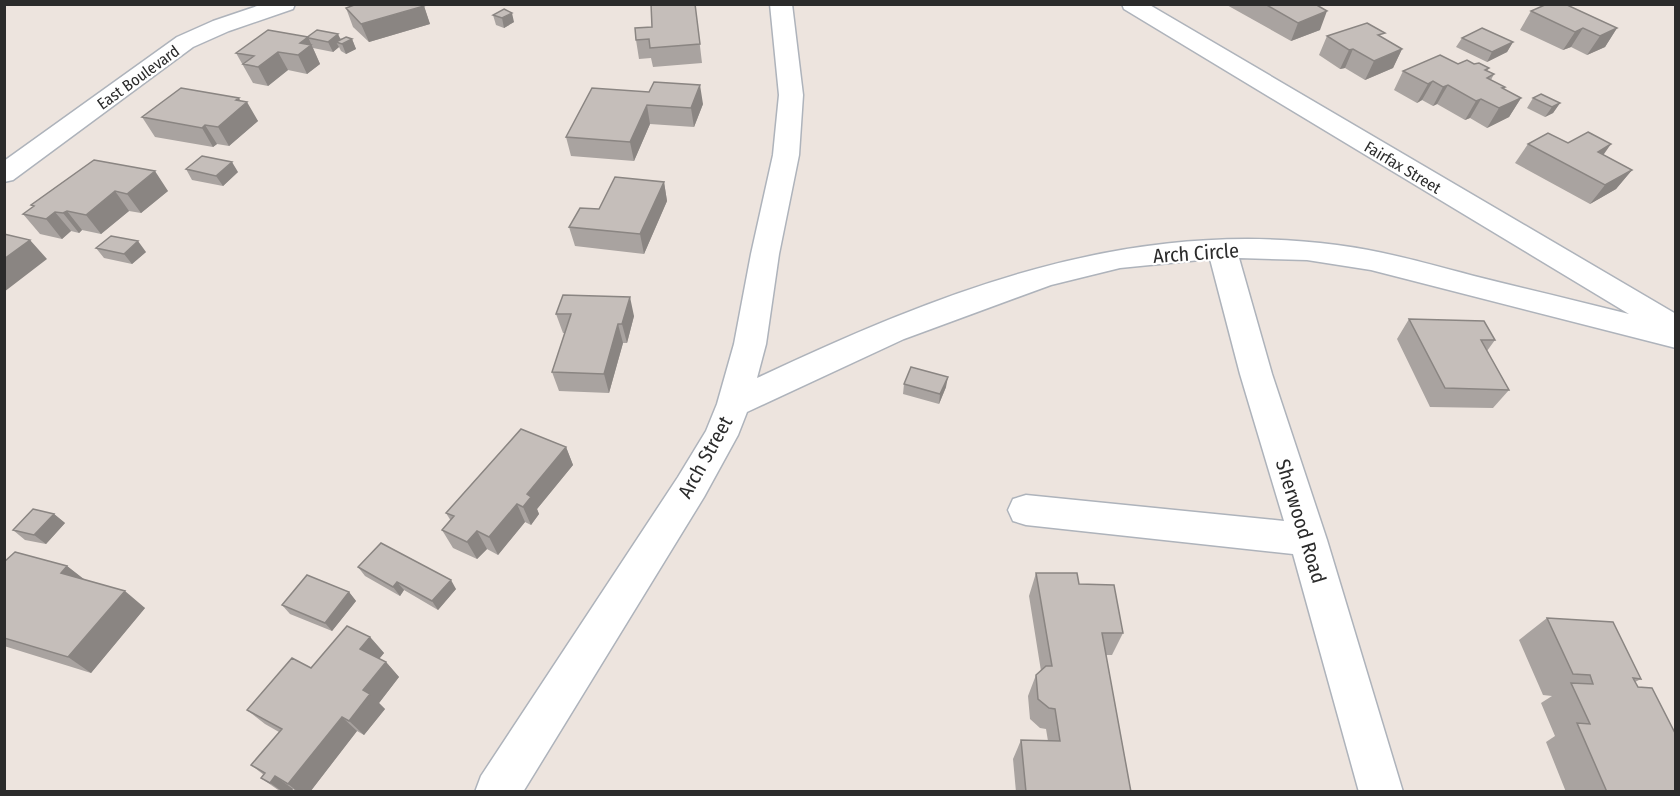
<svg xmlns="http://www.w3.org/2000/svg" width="1680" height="796" font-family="'Fira Sans Condensed',sans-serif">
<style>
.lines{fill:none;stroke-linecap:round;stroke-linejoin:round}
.minor-casing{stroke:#aeb3bb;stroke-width:3}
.minor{fill:#fff;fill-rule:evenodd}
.wall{fill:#a9a3a0}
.shaded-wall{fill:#8a8582}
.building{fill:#c5beba;stroke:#8a8582;stroke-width:1.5}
.labels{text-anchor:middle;stroke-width:4.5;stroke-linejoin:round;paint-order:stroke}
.far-street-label{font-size:16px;fill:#2b2b2b;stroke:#fff}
.street-label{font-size:20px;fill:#2b2b2b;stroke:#fff}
</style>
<rect width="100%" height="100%" fill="#ede4de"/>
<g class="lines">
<g class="minor-casing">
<path id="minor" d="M263,4H295L293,9L229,31L193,47L13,180L4,182V161L177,37L213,21Z
M770,4H792L803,95L799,155L779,254L766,344L757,378C942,291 1128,217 1337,245C1384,251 1429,264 1474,276C1526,289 1577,301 1629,314L1124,9L1122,4H1148L1676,314V348L1371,270L1307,260L1239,258L1272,374L1327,540L1403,792H1359L1293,554L1026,525L1013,521L1008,510L1013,499L1026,495L1284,521L1240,374L1210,259L1120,268L1051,285L904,339L747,412L738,435L704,497L523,792H475L481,776L678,477L706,431L717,404L734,344L751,254L773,155L779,95Z"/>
</g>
<use href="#minor" class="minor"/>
</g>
<path class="wall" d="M695,4L702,63L653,67L651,58L639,59L636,40L652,27Z
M1225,4H1315L1320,30L1291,41Z
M424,6L430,24L369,42L353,27L346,8Z
M1531,11L1617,28L1605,47L1587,55L1571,47L1563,50L1520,30Z
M493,15L514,22L504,28L496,25Z
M1327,36L1382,38L1402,49L1393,68L1365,80L1345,68L1340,69L1319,55Z
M307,37L352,39L356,49L346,54L341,51L339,47L333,52L313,48L320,64L307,74L288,70L268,86L253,83L236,53Z
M1462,38L1513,42L1507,52L1487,62L1456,47Z
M1458,64H1474L1489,68L1487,71L1494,74L1491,80L1505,87L1504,89L1521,98L1509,117L1487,128L1470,118L1465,120L1437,104L1433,106L1422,100L1417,103L1394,90L1403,71Z
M649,92L703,104L694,127L650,124L634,161L571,156L566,137Z
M1533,98L1560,103L1553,113L1545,117L1527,108Z
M240,101L258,121L229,146L217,144L213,147L155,137L142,117Z
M1568,143L1604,155L1632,170L1616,189L1590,204L1515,163L1528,144Z
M94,160L168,191L141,213L129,211L101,234L82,230L79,233L71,231L62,239L40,234L23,214L33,207L31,205Z
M186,169L238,172L223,186L192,180Z
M664,182L667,201L644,254L575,246L569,227L599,209Z
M96,248L146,252L132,264L104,258Z
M556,314L634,316L627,343H623L609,393L559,391L552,372L565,333H563Z
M1409,319L1495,340L1487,351L1509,390L1493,408L1430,407L1397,339Z
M904,384L946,387L939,404L903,394Z
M566,447L573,465L537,509L539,514L531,525L525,522L498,555L487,549L477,559L453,548L442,530L451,521L446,513Z
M54,514L65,523L46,544L25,540L13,530Z
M4,562L67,566L83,579L145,608L91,673L4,646Z
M358,567L456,589L438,610L404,590L400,596L365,576Z
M1036,573L1079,584L1123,633L1112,655H1106L1131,792H1016L1013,759L1021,740L1048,741L1046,729L1040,728L1030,719L1028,696L1036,675L1041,671L1029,596Z
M349,592L356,601L332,631L290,614L282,605Z
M1547,618L1641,679L1635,682L1638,687L1676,792H1566L1546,742L1555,736L1541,703L1552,696L1543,695L1519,640Z
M370,637L384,653L379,659L386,662L399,677L379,703L385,709L364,735L357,731L310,792H296L293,789L291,792H281L261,778L264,775L251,765L279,732L265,724L247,710L311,668Z"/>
<path class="shaded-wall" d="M424,6L430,24L369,42L361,24Z
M1327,11L1320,30L1291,41L1298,23Z
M512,13L514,22L504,28L502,18Z
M1583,28L1571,47L1563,50L1575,32Z
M1617,28L1605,47L1587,55L1600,36Z
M338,34L343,44L352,39L356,49L346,54L342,44L336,42L339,47L333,52L328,42Z
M308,37L320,64L307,74L298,55L300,43Z
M1513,42L1507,52L1487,62L1492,52Z
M1353,49L1345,68L1340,69L1349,50Z
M1402,49L1393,68L1365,80L1374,61Z
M278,52L288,70L268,86L258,67Z
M1433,81L1422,100L1417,103L1428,84Z
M700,85L703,104L694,127L691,108Z
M1448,85L1437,104L1433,106L1443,87Z
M239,98L243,106L247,102L258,121L229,146L218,127L236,100Z
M1521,98L1509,117L1487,128L1499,108Z
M1481,99L1470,118L1465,120L1476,101Z
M1560,103L1553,113L1545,117L1552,107Z
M647,105L650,124L634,161L630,142Z
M205,125L217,144L213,147L202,128Z
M1611,144L1597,164L1598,152Z
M232,162L238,172L223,186L216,176Z
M1632,170L1616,189L1590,204L1605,185Z
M155,171L168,191L141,213L127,194Z
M664,182L667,201L644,254L640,234Z
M115,191L129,211L101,234L86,215Z
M67,211L82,230L79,233L63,213Z
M55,212L71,231L62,239L46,219Z
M30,240L47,259L4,292V259Z
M138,241L146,252L132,264L124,254Z
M630,297L634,316L627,343L622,324Z
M618,324L623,343L609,393L604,374Z
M948,377L946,387L939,404L940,394Z
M566,447L573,465L537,509L539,514L531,525L523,507L527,494Z
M517,504L525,522L498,555L489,537Z
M54,514L65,523L46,544L34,535Z
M477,531L487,549L477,559L467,542Z
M67,566L89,583L61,573Z
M451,580L456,589L438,610L432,601Z
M397,582L404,590L400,596L393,587Z
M125,591L145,608L91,673L68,657Z
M349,592L356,601L332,631L325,623Z
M370,637L384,653L374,665L360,649Z
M386,662L399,677L379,703L385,709L364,735L349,721L363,690Z
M342,717L357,731L310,792H298L288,784Z
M275,776L293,789L291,792H283L270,783Z"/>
<path class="building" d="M357,4H422L424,6L361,24L346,8Z
M651,4H695L700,44L650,48L649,39L636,40L635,28L652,27Z
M1265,4H1315L1327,11L1298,23Z
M1547,4H1565L1617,28L1600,36L1583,28L1575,32L1531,11Z
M504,9L512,13L502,18L493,15Z
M1367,23L1385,33L1378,35L1402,49L1374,61L1353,49L1349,50L1327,36Z
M1482,28L1513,42L1492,52L1462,38Z
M268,30L308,37L300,43L311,45L298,55L278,52L258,67L243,64L254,56L236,53Z
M317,30L338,34L328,42L309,38L308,37L306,38Z
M346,37L352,39L342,44L336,42Z
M1440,55L1458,64L1467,60L1474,64L1479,63L1489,68L1485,70L1494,74L1487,78L1505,87L1502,88L1521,98L1499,108L1481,99L1476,101L1448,85L1443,87L1433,81L1428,84L1403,71Z
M654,82L700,85L691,108L647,105L630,142L566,137L592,88L649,92Z
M181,88L239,98L236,100L247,102L218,127L205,125L202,128L142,117Z
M1541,94L1560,103L1552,107L1533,98Z
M1588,132L1611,144L1598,152L1632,170L1605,185L1528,144L1548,133L1568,143Z
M202,156L232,162L216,176L186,169Z
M94,160L155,171L127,194L115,191L86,215L67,211L63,213L55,212L46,219L23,214L34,206L31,205Z
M615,177L664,182L640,234L569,227L580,208L599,209Z
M4,234L30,240L4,259Z
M111,236L138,241L124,254L96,248Z
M563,295L630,297L622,324H618L604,374L552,372L571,314H556Z
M1409,319L1484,321L1495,340H1481L1509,390L1445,388Z
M911,367L948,377L940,394L904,384Z
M521,429L566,447L527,494L531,497L523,507L517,504L489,537L477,531L467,542L442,530L454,516L446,513Z
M33,509L54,514L34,535L13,530Z
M381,543L451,580L432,601L397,582L393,587L358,567Z
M15,552L67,566L61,573L125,591L68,657L4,638V562Z
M1036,573H1077L1079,584L1114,585L1123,633H1102L1131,792H1026L1021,740L1060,741L1055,709L1049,708L1038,699L1036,675L1046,666H1052Z
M307,575L349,592L325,623L282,605Z
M1547,618L1613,622L1641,679L1633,678L1638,687L1652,688L1676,735V792H1607L1577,723L1590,724L1571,683L1593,684L1590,675L1573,674Z
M347,626L370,637L360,649L386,662L363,690L370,694L349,721L342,717L288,784L275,776L270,783L261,778L265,773L251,765L282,729L247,710L292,658L311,668Z"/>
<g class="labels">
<g class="far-street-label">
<text transform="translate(138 77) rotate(-36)" y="6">East Boulevard</text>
<text transform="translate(1403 167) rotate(31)" y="6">Fairfax Street</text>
</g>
<g class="street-label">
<text transform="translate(1196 253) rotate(-4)" y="7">Arch Circle</text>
<text transform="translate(705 457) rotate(-61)" y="7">Arch Street</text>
<text transform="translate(1301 521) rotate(73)" y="7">Sherwood Road</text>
</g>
</g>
<rect width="1680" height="796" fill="none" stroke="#2b2b2b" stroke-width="12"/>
</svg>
